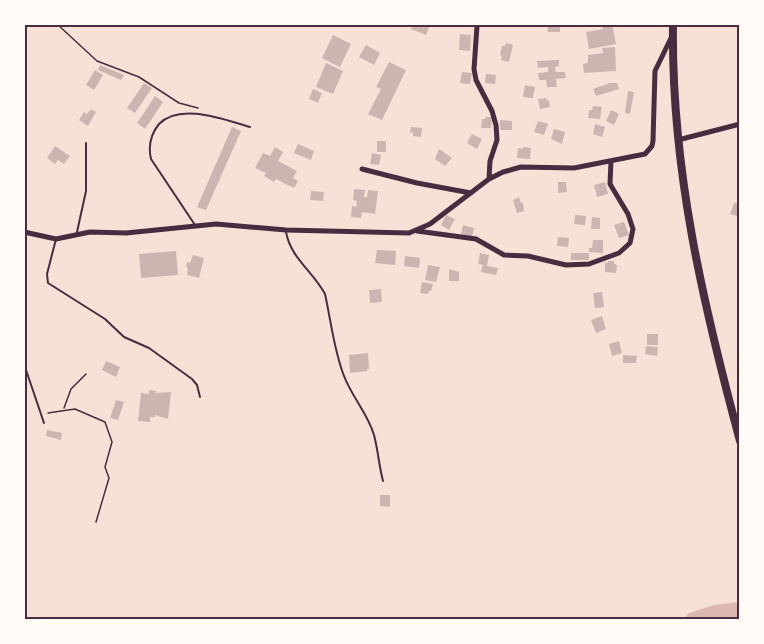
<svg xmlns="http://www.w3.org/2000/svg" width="764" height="644" font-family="'Space Grotesk',sans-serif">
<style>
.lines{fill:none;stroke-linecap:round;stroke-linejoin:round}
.river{stroke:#dcb8b0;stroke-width:16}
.building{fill:#ccb4b1}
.path{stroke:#4a2c40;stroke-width:1.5}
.service{stroke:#4a2c40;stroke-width:2}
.minor{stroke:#4a2c40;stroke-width:5}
.trunk{stroke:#4a2c40;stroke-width:8}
.neatline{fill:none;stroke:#4a2c40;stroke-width:2}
</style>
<rect width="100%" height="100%" fill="#f7e1d7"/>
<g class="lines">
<path class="river" d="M693,620L715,613L740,610"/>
</g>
<path class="building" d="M413,24H428L430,25L426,35L411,29Z
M547,24H560V32H548Z
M612,24L616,44L589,49L586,32L603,29L602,25Z
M460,34L471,35L470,51L459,50Z
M333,35L351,44L340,67L322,58Z
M506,43L513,45L509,62L501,60L502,56L500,55L502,46H505Z
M366,45L380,53L374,65L359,57Z
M615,47L616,71L584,73L583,64L588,63V55L603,53L602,48Z
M559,60V66L555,67L556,72H565L566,78L556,79L557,87H547L546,80H539L538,73L548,72V67L538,68L537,61Z
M389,62L406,70L382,120L368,114L381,89L376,87Z
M326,63L343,71L333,94L316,87Z
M100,65L124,75L121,80L98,70Z
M95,70L103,75L94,90L86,85Z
M462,72L472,73L470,84L460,83Z
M486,74L496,75L495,84L485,83Z
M144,83L152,88L135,113L127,108Z
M610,83H617L619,89L596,96L593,89Z
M525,85L535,87L533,98L523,97Z
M313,89L322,93L318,103L309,99Z
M628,91L634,92L630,114L625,113Z
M155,96L163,102L145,129L137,123Z
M546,98L547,101L549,100L550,107L540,109L538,99Z
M593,106L602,107L600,119L588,118L589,110H592Z
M91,109L96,112L88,126L79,120L84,112L87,114Z
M611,110L619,114L614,125L606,121Z
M486,117H492L491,128H481L482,119H485Z
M500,120L512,121V130H500Z
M538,121L548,124L544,135L534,132Z
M595,124L605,127L602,137L593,134Z
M232,127L241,131L206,210L197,207Z
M411,127L422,128L421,137L413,136V133L410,132Z
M554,129L565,132L562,144L551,139Z
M472,134L482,139L477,149L467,143Z
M377,141H386V152H377Z
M298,144L314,151L311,160L294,153Z
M55,146L70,156L64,164L58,160L55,164L47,158Z
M275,147L283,152L278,161L297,171L293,178L298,181L294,188L276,179L274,182L264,176L266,173L255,168L263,153L270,156Z
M523,147L531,148L530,159L517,158L518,148L523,149Z
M439,149L452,158L445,166L435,159Z
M372,153L381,155L379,165L370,164Z
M558,182H566L567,192L558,193Z
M605,182L608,194L597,197L594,185Z
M354,189L365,190L364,197H367L368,190L378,191L375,214L362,212L361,218L351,217L352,206L356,207L357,201L353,200Z
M311,191L324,192L323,201L310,200Z
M519,197L521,203H523L524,211L517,213L513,200Z
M734,203L740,204V217L730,214Z
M446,215L455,219L449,230L441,225Z
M575,215L586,216L585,225L574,224Z
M592,217L600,218V229H591Z
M624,222L629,235L619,238L614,225Z
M463,225L474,228L472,237L461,234Z
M558,237L569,238L568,247L557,246Z
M593,240H603V253L589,252V248H592Z
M377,250L396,251L395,265L375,263Z
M176,251L178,275L141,278L139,254Z
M480,253L489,255L487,266L498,268L496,275L481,272L483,265L478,264Z
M571,253H589V260H571Z
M193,255L204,258L199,278L187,275L188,269L186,266L187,262L190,263Z
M405,256L420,258L419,268L404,266Z
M608,261H614V264L617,265L616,273L605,272V262L608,263Z
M428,265L440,267L436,282L425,280Z
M449,269L459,272V281H449Z
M422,282L433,284L431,291H429L428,294L420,293Z
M381,289L382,302L370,303L369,290Z
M602,292L604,307L595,308L593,293Z
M602,316L606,329L596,333L591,320Z
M647,334H658V345H647Z
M619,341L622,353L612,356L609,344Z
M646,346L658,347L657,356L645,354Z
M368,353L369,369H367V371L350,373L349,355Z
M623,355L637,356L636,363H623Z
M106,361L120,367L116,377L102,370Z
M149,390L156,391L155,393L171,392L168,419L155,415V417H150V422L138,421L141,393L149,394Z
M116,400L124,402L118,420L110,418Z
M47,430L62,433L61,440L46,436Z
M380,495H390V507L380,506Z"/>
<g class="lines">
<path class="path" d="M57,24L97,61L139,77L179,103L198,108
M64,408L71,389L86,374
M48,413L75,409L105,422L112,442L105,467L109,478L96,522"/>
<path class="service" d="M195,225L151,159C148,146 150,135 159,124C180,102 225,120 250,127
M77,232L86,191V143
M286,232C291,259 313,271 325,294C331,321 334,351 344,376C352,397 368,414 374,435C378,450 379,466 383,481
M56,239L47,274L48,283L105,319L124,337L149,348L192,379L197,385L200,397
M24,364L44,423"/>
<path class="minor" d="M477,26L474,69L476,80L492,111L496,125L497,140L490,161L489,179
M678,140L740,124
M362,169L417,183L471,193
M417,231L476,239L504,255L528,256L566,265L589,264L619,253L630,243L633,229L628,214L610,184L611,161
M24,232L56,239L90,232L126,233L216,224L286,230L409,233L430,224L489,179L503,172L521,167L574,168L645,154L652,146L653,141L655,71L672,36"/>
<path class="trunk" d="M673,24C671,168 703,304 740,441"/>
</g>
<rect width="764" height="644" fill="none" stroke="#fffaf5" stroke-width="51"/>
<rect x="26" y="26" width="712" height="592" class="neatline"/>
</svg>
